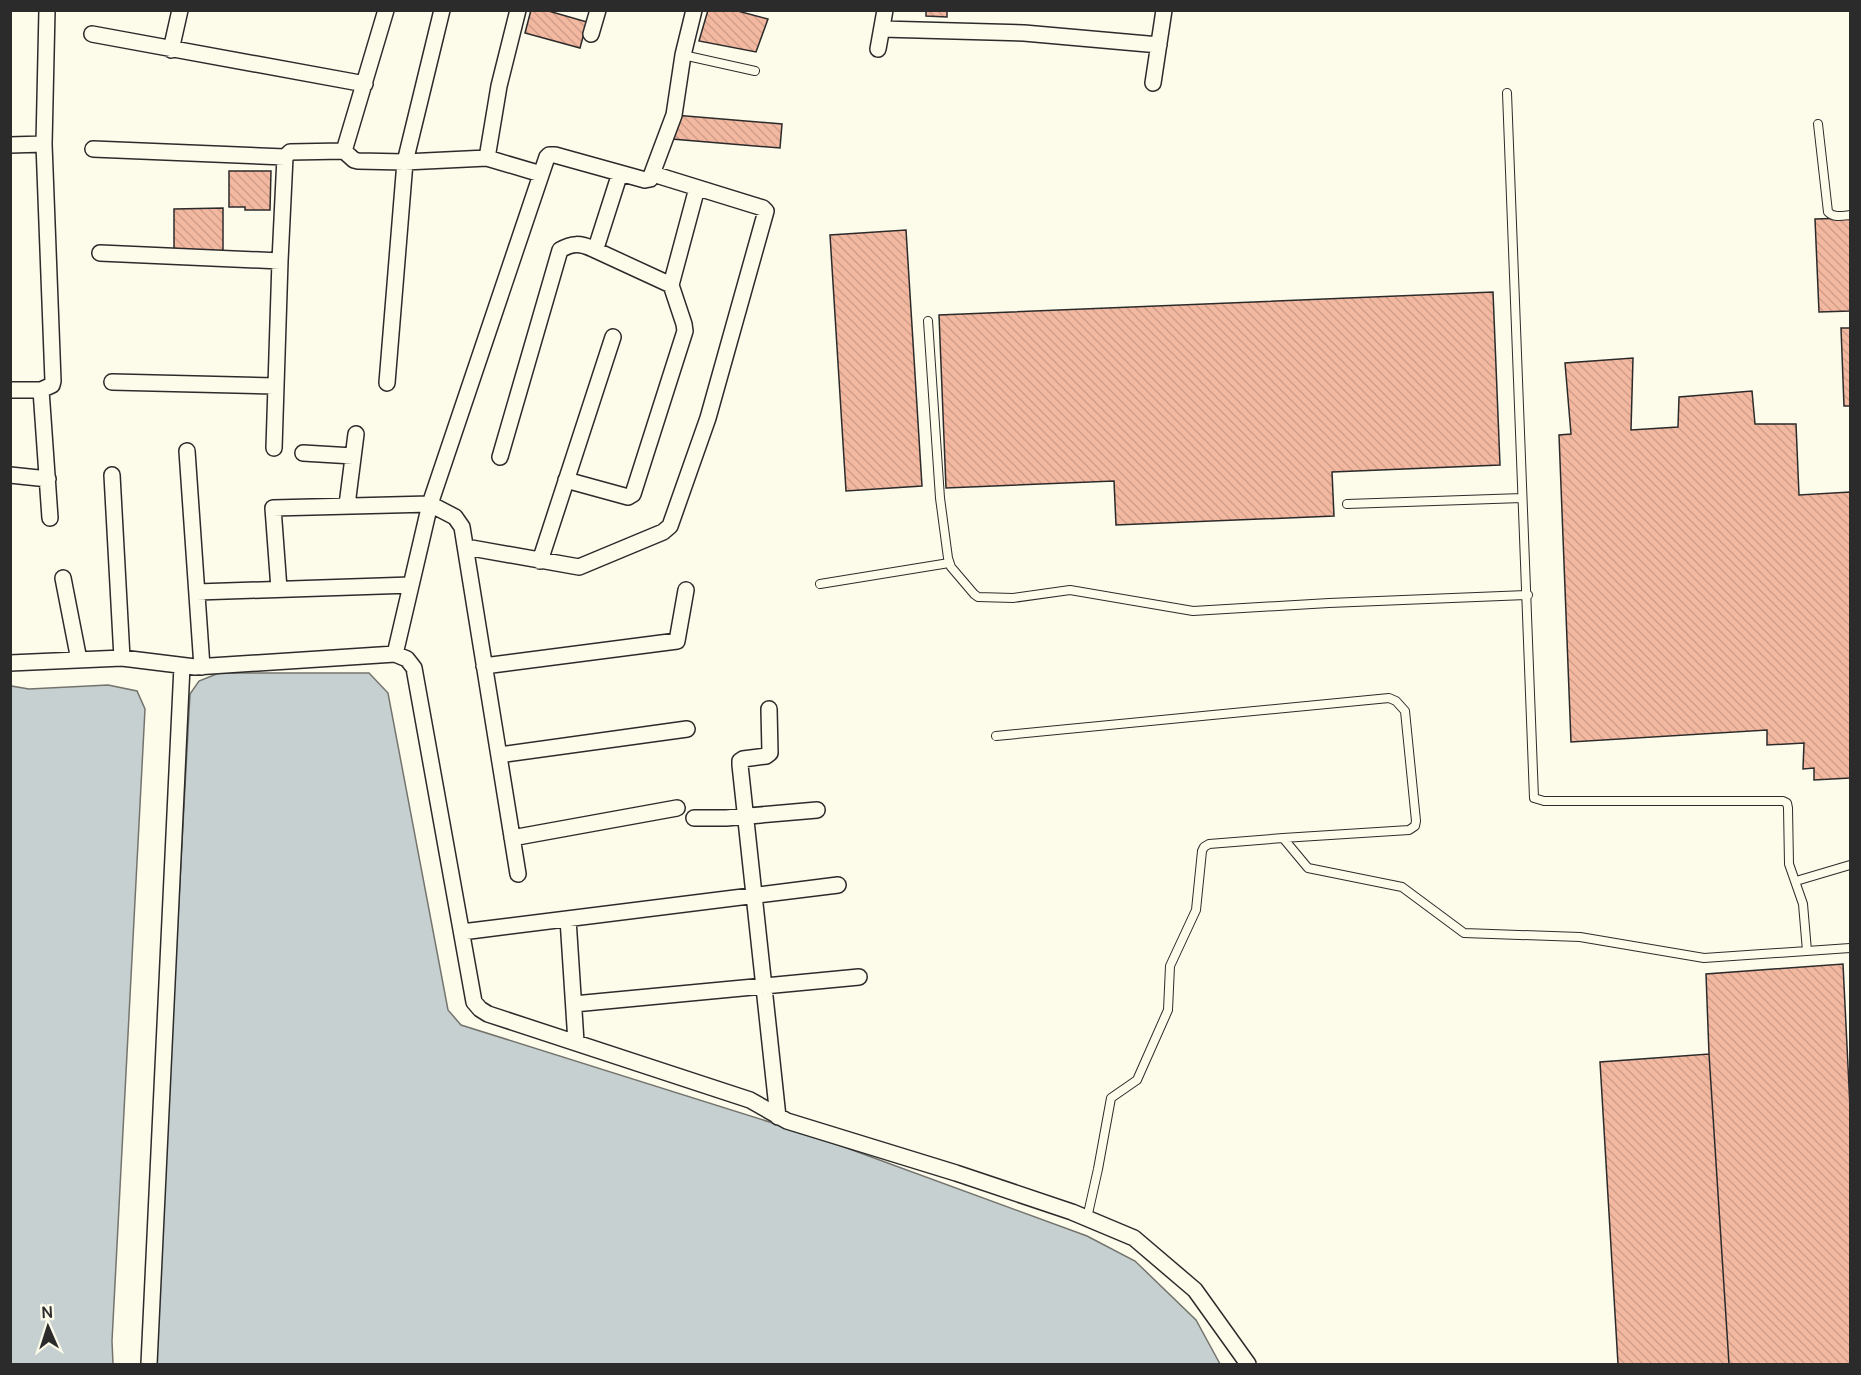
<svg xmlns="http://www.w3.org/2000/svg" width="1861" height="1375" font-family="Manrope,sans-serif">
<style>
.water{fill:#c7d0d0;stroke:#74746e;stroke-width:1.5}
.building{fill:url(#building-back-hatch);stroke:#2b2b2b;stroke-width:1.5}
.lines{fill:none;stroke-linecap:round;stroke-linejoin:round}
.service-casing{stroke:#2b2b2b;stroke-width:10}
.minor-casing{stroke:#2b2b2b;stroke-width:18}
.service{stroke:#fdfbea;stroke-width:8}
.minor{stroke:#fdfbea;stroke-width:15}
</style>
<defs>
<pattern id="building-back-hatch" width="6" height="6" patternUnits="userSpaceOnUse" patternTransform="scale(1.5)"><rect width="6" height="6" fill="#f2b8a0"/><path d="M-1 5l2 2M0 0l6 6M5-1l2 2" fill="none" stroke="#d09e8a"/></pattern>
</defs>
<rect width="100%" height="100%" fill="#fdfbea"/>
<path class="water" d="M219,673H369L388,693L448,1010L461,1025L814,1136L1087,1236L1135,1261L1196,1320L1220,1364H154L190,694L199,681Z
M108,685L137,691L145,709L112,1341L113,1364H11V686L29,689Z"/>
<path class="building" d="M531,10H545L587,22L580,48L525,33Z
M708,10H734L768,19L756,52L699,41Z
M926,10H947V17L926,16Z
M674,115L782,124L780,148L672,139Z
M229,171H271L270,210H245V207H229Z
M223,208V255H174V209Z
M1850,218V311L1819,312L1815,219Z
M906,230L922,486L846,491L830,235Z
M1493,292L1500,465L1332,472L1334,516L1116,525L1114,481L946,488L939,315Z
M1841,328H1850V406H1844Z
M1633,358L1631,430L1678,427L1679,397L1752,391L1755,424H1796L1799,495L1850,492V778L1814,780V768L1803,769L1804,743L1767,745V730L1571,742L1559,435L1571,434L1565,363Z
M1843,964L1850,1107V1364H1729L1709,1054L1706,974Z
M1709,1054L1729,1364H1618L1600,1062Z"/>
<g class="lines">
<g class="service-casing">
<path id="service" d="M683,55L755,71
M1507,93L1534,798L1544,801H1783L1787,803L1788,808L1789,864L1803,904L1807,951
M1818,124L1828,212C1834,218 1842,216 1850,215
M928,321L940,498L948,558L951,567L974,594L978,597L1013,598L1070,590L1193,611L1329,603L1528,595
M1347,504L1522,498
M820,584L949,563
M996,736L1389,698L1396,701L1405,711L1416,821L1415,826L1409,830L1283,838
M1796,881L1850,865
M1087,1218L1098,1169L1111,1098L1137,1080L1168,1010L1170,966L1196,910L1202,851L1204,847L1209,844L1283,838L1308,868L1402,887L1464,933L1580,937L1704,958L1850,948"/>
</g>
<g class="minor-casing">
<path id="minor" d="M386,10L344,151L354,160L358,161L405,162L487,158L541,174
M882,29L1024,33L1159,45
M92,34L365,84
M591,34L598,10
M878,49L885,10
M171,50L180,10
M1153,83L1164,10
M10,145L44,144
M93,149L285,157
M487,158L499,86L518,10
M593,249L671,285
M100,253L280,261
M112,382L275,386
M387,383L405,162L442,10
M10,390H41L52,385L53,381L44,144L47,10
M41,390L50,518
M274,448L280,261L285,157L290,152L344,151
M187,451L202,667
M303,453L353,456
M500,457L560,250C572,243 580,243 593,249L596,248L620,173
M10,475L48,479
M112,475L122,658
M566,480L628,497L633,494L685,331L684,324L671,285L697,188
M347,505L356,434
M466,547L579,567L663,532L670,526L708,418L766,211L763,208L653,174
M540,561L613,337
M63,578L79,660
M279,589L273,508L430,504L455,517L462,527L518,874
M197,592L411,585
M395,654L430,504L547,157L549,155H555L645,180L650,179L674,115L683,55L694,10
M10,663L122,658L195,667L395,654L407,659L414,668L474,1002L480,1009L488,1014L750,1100L787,1121L956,1173L1072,1212L1134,1238L1195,1290L1248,1364
M484,666L677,641L686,590
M769,709L770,753L766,756L743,759L740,761V765L778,1117
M499,755L687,729
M694,818H726L817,810
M512,838L677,808
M568,919L576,1042
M462,932L838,885
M574,1004L859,977
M149,1364L182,666"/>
</g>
<use href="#service" class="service"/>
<use href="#minor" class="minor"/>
</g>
<rect width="1861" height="1375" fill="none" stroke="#2b2b2b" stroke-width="24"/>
<g transform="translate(48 1327) rotate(357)" stroke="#fdfbea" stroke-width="4.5" paint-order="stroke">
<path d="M0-4.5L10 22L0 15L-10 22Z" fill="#2b2b2b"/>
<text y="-9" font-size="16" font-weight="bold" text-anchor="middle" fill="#2b2b2b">N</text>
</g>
</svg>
